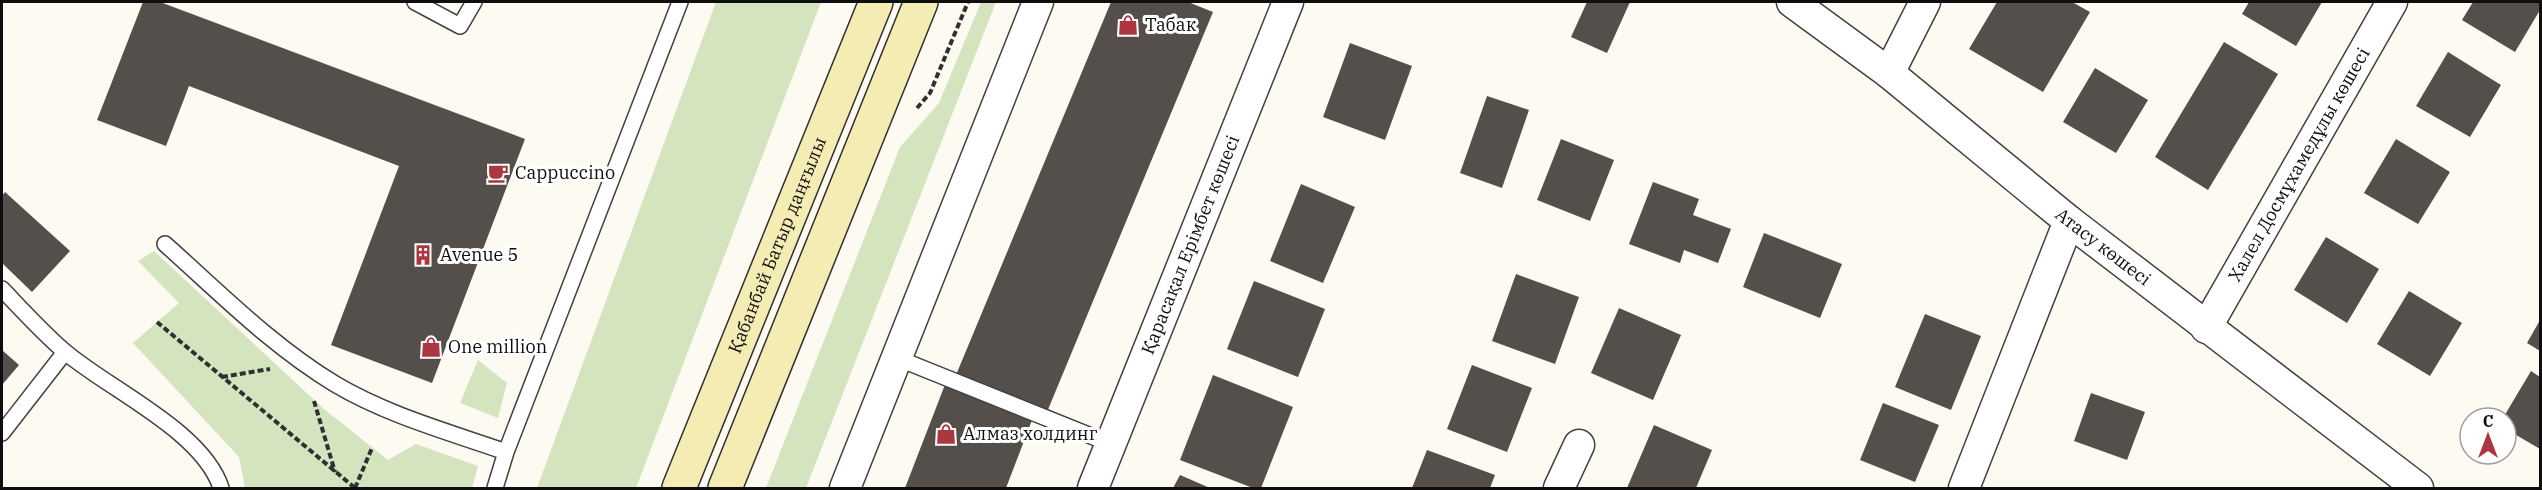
<svg xmlns="http://www.w3.org/2000/svg" width="2542" height="490" font-family="'IBM Plex Serif',serif">
<style>
.green{fill:#d3e4be}
.building{fill:#554f4c}
.lines{fill:none;stroke-linecap:round;stroke-linejoin:round}
.lane-casing{stroke:#414141;stroke-width:18}
.street-casing{stroke:#414141;stroke-width:33}
.secondary-casing{stroke:#303030;stroke-width:36}
.path{stroke:#303030;stroke-width:4;stroke-dasharray:6 3;stroke-linecap:butt}
.lane{stroke:#fff;stroke-width:15}
.street{stroke:#fff;stroke-width:30}
.secondary{stroke:#f5ecb4;stroke-width:33}
.labels{text-anchor:middle;stroke-width:6;stroke-linejoin:round;paint-order:stroke}
.poi-label{font-size:18px;fill:#0e0e0e;stroke:#fff;text-anchor:start}
.street-label{font-size:18px;fill:#0e0e0e;stroke:#fff}
</style>
<rect width="100%" height="100%" fill="#fdfaf1"/>
<path class="green" d="M716,2H821L636,488H537Z
M981,2H996L806,488H766L900,147L939,103Z
M154,251L324,409L388,460L416,444L478,466L472,488H245L239,457L133,343L179,303L138,261Z
M478,360L507,383L498,418L460,403Z"/>
<path class="building" d="M143,2H160L525,139L432,383L331,345L399,166L189,86L166,146L97,120Z
M1111,2H1188L1213,12L1047,412L956,375Z
M1587,2H1630L1607,53L1571,37Z
M1997,2H2072L2090,12L2043,92L1969,49Z
M2249,2H2322L2296,46L2242,14Z
M2473,2H2540V10L2515,52L2462,20Z
M2224,42L2278,74L2208,190L2155,157Z
M1350,43L1412,66L1385,140L1323,117Z
M2448,52L2501,85L2470,137L2416,106Z
M2095,68L2148,100L2116,153L2063,122Z
M1487,96L1529,110L1502,188L1460,173Z
M1561,139L1614,160L1590,221L1537,200Z
M2396,139L2450,172L2418,224L2364,193Z
M1653,182L1699,199L1693,215L1731,229L1718,263L1684,250L1680,263L1629,244Z
M1301,184L1355,207L1323,283L1270,261Z
M5,192L70,251L32,292L2,263V196Z
M1764,233L1842,264L1820,318L1743,287Z
M2326,237L2379,269L2347,323L2294,290Z
M1516,274L1579,297L1555,364L1492,341Z
M1254,281L1325,309L1298,377L1227,349Z
M2409,291L2462,323L2430,376L2377,344Z
M1619,308L1681,335L1653,400L1591,373Z
M1925,314L1981,336L1951,410L1895,387Z
M2540,320V351L2527,343Z
M2,350L19,365L2,385Z
M1472,365L1532,388L1507,452L1447,429Z
M2531,371L2540,377V449L2506,429V418H2503Z
M1213,375L1293,407L1261,488H1253L1180,460Z
M946,382L1034,415L1006,488H905Z
M2091,393L2145,412L2127,460L2074,441Z
M1883,403L1939,425L1915,482L1860,460Z
M1654,425L1712,450L1696,488H1627Z
M1427,450L1495,475L1490,488H1412Z
M1180,475L1210,488H1173Z"/>
<g class="lines">
<g class="lane-casing">
<path id="lane" d="M415,2L460,26L474,2
M165,244C220,293 272,346 335,384C387,415 449,432 506,452
M2,289C22,310 42,332 64,351C108,389 203,431 221,488
M897,358L1111,444
M2,433L65,352
M495,488L506,452L680,2"/>
</g>
<g class="street-casing">
<g id="street">
<path id="s1" d="M1792,2L1889,73L2069,221L2418,488"/>
<path d="M1889,73L1925,2"/>
<path id="s2" d="M2206,328L2392,2"/>
<path d="M845,488L1038,2"/>
<path id="s3" d="M1093,488L1288,2"/>
<path d="M1559,488L1579,445"/>
<path d="M1964,488L2069,221"/>
</g>
</g>
<g class="secondary-casing">
<g id="secondary">
<path id="s4" d="M679,488L876,2"/>
<path d="M725,488L921,2"/>
</g>
</g>
<path class="path" d="M917,108L930,93L968,2
M157,322L355,488
M222,377L270,369
M314,401L335,472
M355,488L372,448"/>
<use href="#lane" class="lane"/>
<use href="#street" class="street"/>
<use href="#secondary" class="secondary"/>
</g>
<defs>
<g id="shop-bare" transform="scale(1.62)"><path d="M-5-2.5h2.3a2.7 3.5 0 0 1 5.4 0H5L5.5 6h-11ZM-1.5-2.5h3a1.5 2.3 0 0 0-3 0Z" fill="#ad3740" stroke="#fff" stroke-width="2.5" paint-order="stroke"/></g>
<g id="cafe-bare" transform="scale(1.62)"><path d="M-5.5-4.5H6V0H3Q3 3.5 0 3.5H-2.5Q-5.5 3.5-5.5 0ZM3-3.2v2h1.7v-2ZM-6 4.5H4V6H-6Z" fill="#ad3740" stroke="#fff" stroke-width="2.5" paint-order="stroke"/></g>
<g id="building-bare" transform="scale(1.62)"><path d="M-4-6H4V6H1V3H-1V6H-4ZM-2.5-4.3h1.7v1.8h-1.7ZM.8-4.3h1.7v1.8H.8ZM-2.5-1h1.7V.8h-1.7ZM.8-1h1.7V.8H.8Z" fill="#ad3740" stroke="#fff" stroke-width="2.5" paint-order="stroke"/></g>
</defs>
<g fill-rule="evenodd">
<use href="#shop-bare" x="1128" y="25"/>
<use href="#cafe-bare" x="498" y="173"/>
<use href="#building-bare" x="423" y="255"/>
<use href="#shop-bare" x="431" y="347"/>
<use href="#shop-bare" x="946" y="434"/>
</g>
<g class="labels">
<g class="poi-label">
<text x="1145" y="31">Табак</text>
<text x="515" y="179">Cappuccino</text>
<text x="440" y="261">Avenue 5</text>
<text x="448" y="353">One million</text>
<text x="963" y="440">Алмаз холдинг</text>
</g>
<g class="street-label">
<text dy="6" stroke="none"><textPath href="#s2" startOffset="188">Халел Досмұхамедұлы көшесі</textPath></text>
<text dy="6" stroke="none"><textPath href="#s4" startOffset="262">Қабанбай Батыр даңғылы</textPath></text>
<text dy="6" stroke="none"><textPath href="#s3" startOffset="262">Қарасақал Ерімбет көшесі</textPath></text>
<text dy="6" stroke="none"><textPath href="#s1" startOffset="396">Атасу көшесі</textPath></text>
</g>
</g>
<rect width="2542" height="490" fill="none" stroke="#0e0e0e" stroke-width="6"/>
<g transform="translate(2488 436)"><circle r="28" fill="#ffffff" stroke="#9f9f9f" stroke-width="1.5"/>
<path d="M0-4.5L10 22L0 15L-10 22Z" fill="#ad3740"/>
<text y="-9" font-size="16" font-weight="bold" text-anchor="middle" fill="#0e0e0e">С</text>
</g>
</svg>
